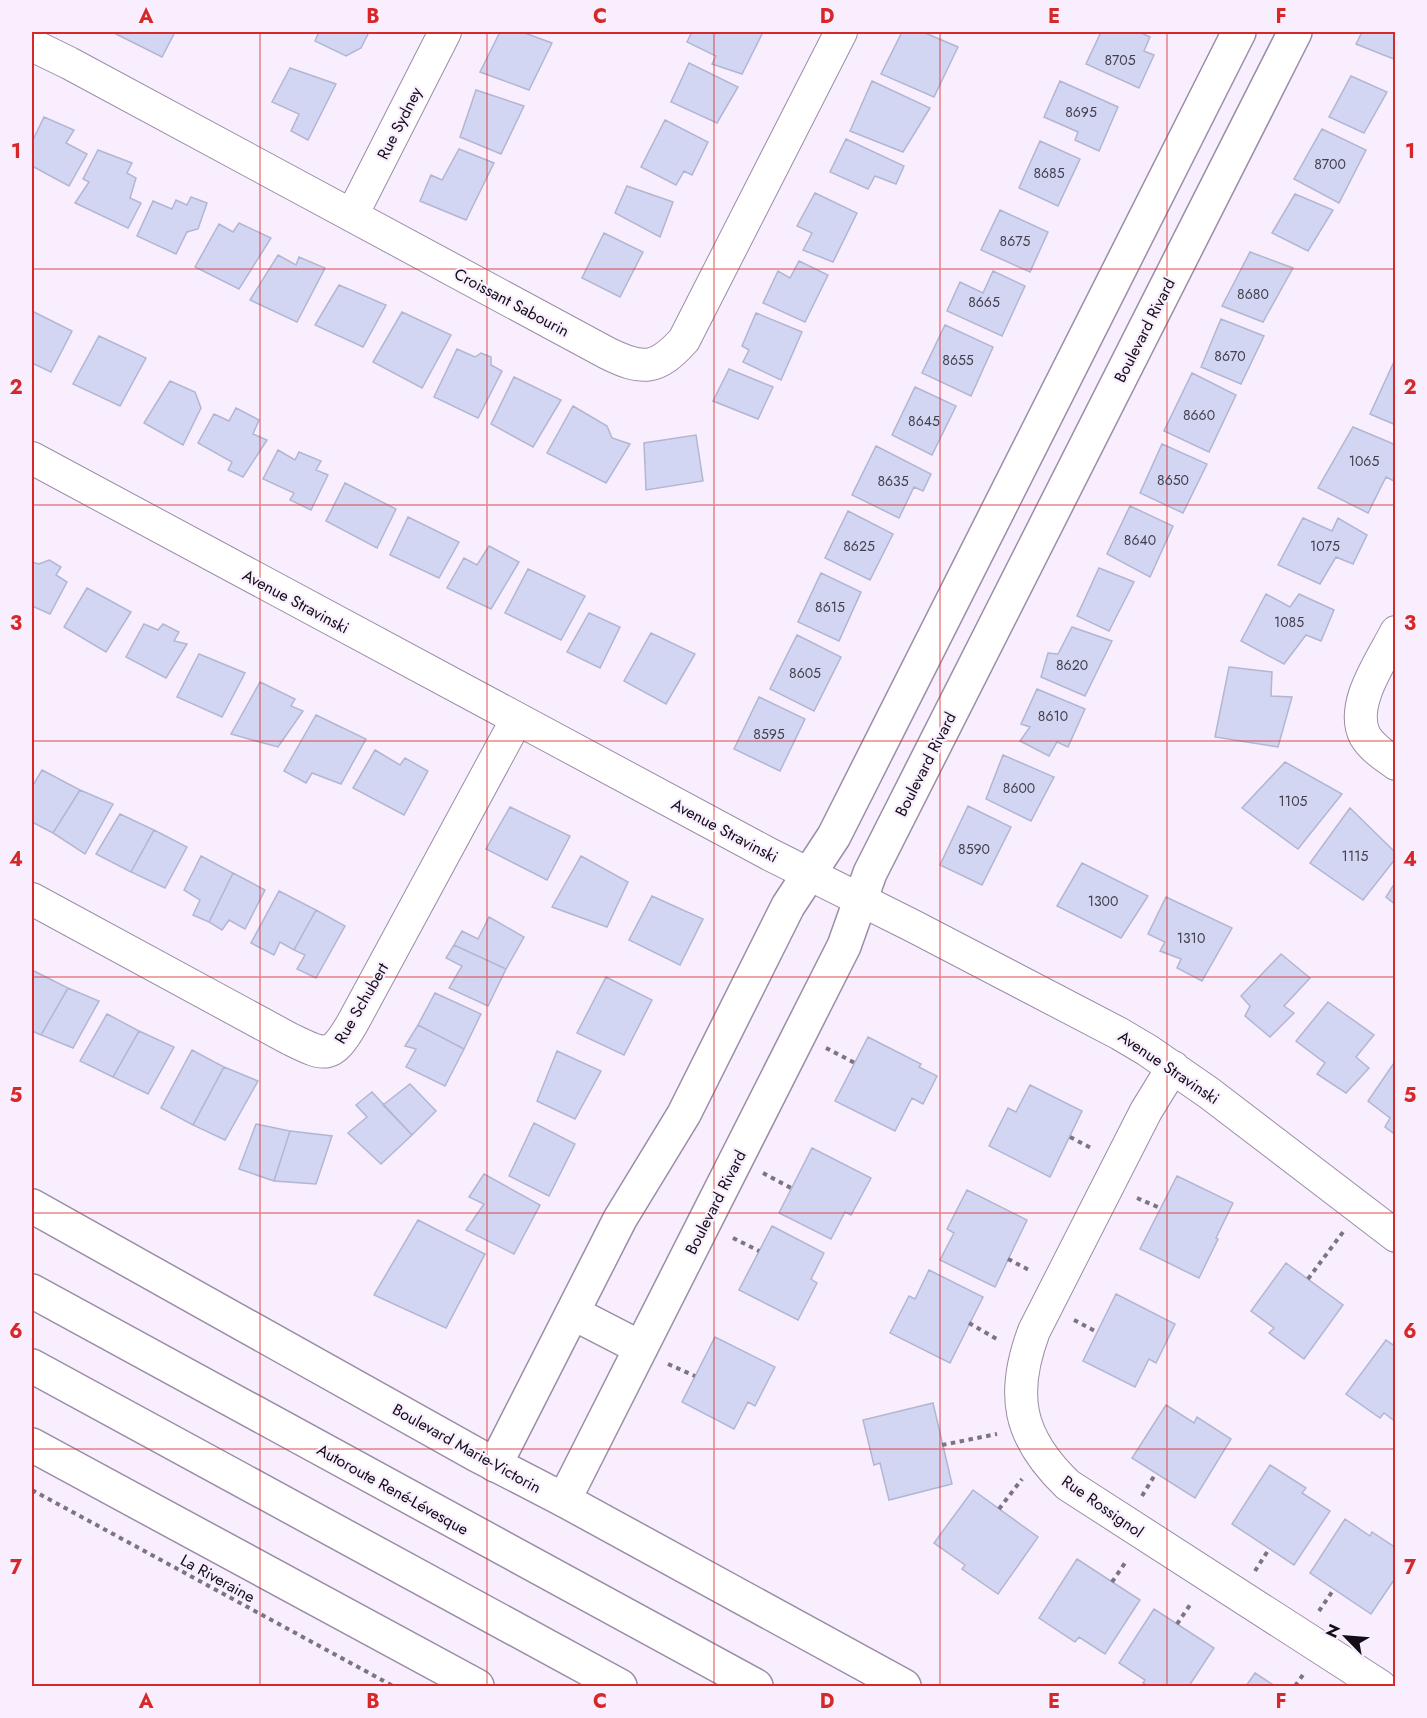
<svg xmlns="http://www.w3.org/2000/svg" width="1427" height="1718" font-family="Jost,sans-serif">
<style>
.building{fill:#d2d6f3;stroke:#b2b6d2;stroke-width:1.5}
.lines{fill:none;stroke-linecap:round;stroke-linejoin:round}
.minor-casing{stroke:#9c8da6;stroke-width:34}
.tertiary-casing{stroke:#9c8da6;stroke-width:36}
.secondary-casing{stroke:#9c8da6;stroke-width:36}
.motorway-casing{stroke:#9c8da6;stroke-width:36}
.path{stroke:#7c7481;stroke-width:4;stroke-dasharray:4.5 4.5;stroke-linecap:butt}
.minor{stroke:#fff;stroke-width:32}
.tertiary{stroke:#fff;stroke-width:33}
.secondary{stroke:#fff;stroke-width:33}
.motorway{stroke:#fff;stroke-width:33}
.grid{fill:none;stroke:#d62828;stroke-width:1.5;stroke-opacity:0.55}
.labels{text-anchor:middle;stroke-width:4.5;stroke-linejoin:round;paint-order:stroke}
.number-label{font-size:14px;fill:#433f4d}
.street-label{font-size:16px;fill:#130d16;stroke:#f8eefe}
.neatline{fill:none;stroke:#d62828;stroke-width:2}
.grid-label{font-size:20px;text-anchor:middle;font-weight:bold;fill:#d62828}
</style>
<rect width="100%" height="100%" fill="#f8eefe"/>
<path class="building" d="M112,32H175L162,57Z
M319,32H369L361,48L346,56L315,41Z
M500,32H522L552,43L529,90L480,72Z
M692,32H763L742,74L712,64L716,56L687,42Z
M902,32H923L958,47L934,97L881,74Z
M1101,32H1139L1150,37L1144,51L1154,55L1139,88L1086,64Z
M1362,32H1396V60L1356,44Z
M689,63L738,87L717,123L671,102Z
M290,68L336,84L308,140L291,131L299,114L272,102Z
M1351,76L1387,92L1364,133L1329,117Z
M872,81L930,108L903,152L850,131Z
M1060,81L1118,107L1099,151L1075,140L1078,132L1044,117Z
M476,90L524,106L501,154L460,137Z
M44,117L74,130L66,143L87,154L69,186L32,166V142Z
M665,120L708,142L692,175L684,171L676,185L641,167Z
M1322,129L1366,150L1339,203L1294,179Z
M846,139L904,166L896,184L875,176L868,189L830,172Z
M1040,141L1080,159L1058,206L1019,188Z
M459,149L494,163L466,220L420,201L431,175L442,180Z
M98,150L132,163L127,173L136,178L130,198L141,203L128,228L75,203L89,182L83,179Z
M627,186L673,202L660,237L615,213Z
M815,193L857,213L833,262L803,250L812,233L797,226Z
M1295,194L1333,210L1308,251L1272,233Z
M191,197L207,203L198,229L187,232L176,254L137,236L153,201L172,209L176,200L187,205Z
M1000,210L1048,232L1030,272L981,250Z
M239,223L271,238L239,289L195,267L219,224L233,232Z
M604,233L643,252L620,297L582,278Z
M1250,252L1293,268L1263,322L1222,306Z
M278,255L296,265L299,257L325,268L297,322L250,300Z
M799,261L828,275L805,322L763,303L778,271L790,278Z
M993,271L1025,286L1002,336L947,311L960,282L983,293Z
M339,285L386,305L363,347L315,325Z
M32,311L72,331L51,372L32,363Z
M402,312L451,335L422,388L373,362Z
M756,313L802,332L781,380L743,362L749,350L742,346Z
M1221,319L1264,336L1241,384L1201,367Z
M945,325L993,347L971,396L922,373Z
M99,336L146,358L120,406L73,384Z
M457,349L475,357L481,353L491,357V365L502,371L478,418L434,397Z
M1393,364L1396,365V425L1370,414Z
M729,369L773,387L758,419L713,401Z
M1192,373L1236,395L1209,452L1164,431Z
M514,377L561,400L533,447L491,424Z
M170,381L195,392L201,408L183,445L144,423Z
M915,387L956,406L932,455L892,435Z
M573,406L607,426L612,438L630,444L606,483L547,453Z
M236,408L259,420L253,434L267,440L243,477L228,470L232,462L198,443L214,414L229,421Z
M1353,427L1396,445V482L1386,477L1368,513L1318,488Z
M696,435L703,481L646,490L644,443Z
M1162,444L1207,464L1183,513L1140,493Z
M876,446L931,474L923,491L914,487L899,518L852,495Z
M278,450L295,460L299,452L321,461L316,470L328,475L311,510L290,500L294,493L263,479Z
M345,483L396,509L377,548L326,521Z
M1130,506L1173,526L1150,577L1107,554Z
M848,511L893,534L870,580L825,558Z
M408,517L459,542L439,578L390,555Z
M1303,518L1332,531L1338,518L1367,535L1353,564L1336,557L1320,584L1278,565Z
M489,546L519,562L491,609L447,588L464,558L477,565Z
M49,560L61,567L56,575L67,582L50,614L32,606V562L39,564Z
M1099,568L1134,582L1109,631L1077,616Z
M528,569L585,596L561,640L505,613Z
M821,573L861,592L839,641L798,622Z
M87,588L131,612L106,652L64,627Z
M1266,594L1290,607L1299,594L1334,610L1321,641L1306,635L1284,664L1241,641Z
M589,613L620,627L600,668L567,652Z
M144,624L158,630L163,624L179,632L174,641L187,644L166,678L126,657Z
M1072,627L1112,641L1085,696L1041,677L1048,653L1058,654Z
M651,633L695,654L666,704L624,681Z
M797,635L841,657L814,711L770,689Z
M199,654L245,673L222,717L177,697Z
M1229,667L1272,672L1271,696L1292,697L1278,747L1215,737Z
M260,682L295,699L291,706L303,711L278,747L231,734Z
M1037,689L1085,709L1068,747L1057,742L1049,756L1020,741L1030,727L1021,724Z
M759,697L805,719L780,771L734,749Z
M316,715L366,739L341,784L312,773L306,783L284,771Z
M375,750L400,765L405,758L428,771L404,815L353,788Z
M1003,755L1054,777L1031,821L986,799Z
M1285,762L1342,794L1298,849L1242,808Z
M42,770L80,790L53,833L32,822V787Z
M80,790L113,804L85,854L53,833Z
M968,806L1011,827L982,885L940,865Z
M510,807L570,836L547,880L486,849Z
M1350,808L1396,853V858L1363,900L1310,863Z
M120,814L154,830L131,872L96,854Z
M154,830L187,847L165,888L131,872Z
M201,856L233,873L209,922L193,915L200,900L184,890Z
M581,856L628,882L607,927L552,907Z
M1082,863L1148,896L1121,938L1057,906Z
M233,873L265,890L245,929L229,920L222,930L209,922Z
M1396,881V905L1386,897Z
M279,891L316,910L294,950L280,942L274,955L251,943Z
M652,896L703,919L680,965L629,940Z
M1166,897L1232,928L1202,981L1177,968L1181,959L1160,951L1165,942L1148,934Z
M316,910L345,926L316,978L297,969L305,955L294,950Z
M489,917L524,937L506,969L454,945L462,931L478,939Z
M454,945L506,969L488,1006L449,988L462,966L446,958Z
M1281,954L1310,978L1284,1006L1294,1013L1270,1037L1245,1016L1250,1006L1241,996Z
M32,970L68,988L41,1035L32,1031Z
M606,977L652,1000L624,1055L577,1033Z
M68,988L99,1001L73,1048L41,1035Z
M435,993L481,1014L464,1049L418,1025Z
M1328,1002L1374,1035L1356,1057L1369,1068L1346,1093L1317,1074L1325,1063L1296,1041Z
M107,1014L139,1031L113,1077L80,1061Z
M418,1025L464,1049L445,1086L406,1067L416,1049L405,1046Z
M139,1031L174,1047L148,1094L113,1077Z
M868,1037L921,1064L919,1067L937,1076L923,1104L912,1098L895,1131L835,1101Z
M192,1050L224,1067L193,1125L161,1108Z
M557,1051L601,1071L575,1119L537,1101Z
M1394,1063L1396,1065V1135L1385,1127L1390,1118L1368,1101Z
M224,1067L258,1081L225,1140L193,1125Z
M410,1084L436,1111L412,1135L383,1105Z
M1030,1085L1082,1111L1050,1177L989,1146L1008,1108L1016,1112Z
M372,1092L412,1135L381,1164L348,1133L367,1117L356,1105Z
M534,1123L575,1144L549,1196L509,1176Z
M256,1124L290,1131L274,1181L239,1169Z
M290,1131L332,1136L316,1184L274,1181Z
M812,1148L871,1178L851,1215L845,1212L831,1239L779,1213Z
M484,1174L540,1205L514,1254L466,1230L484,1204L469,1197Z
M1177,1176L1233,1203L1216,1238L1218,1239L1199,1278L1140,1249Z
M967,1190L1027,1220L995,1287L940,1260L954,1233L947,1229Z
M418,1220L485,1254L446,1328L374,1295Z
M772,1226L824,1253L811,1279L817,1283L798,1320L739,1290Z
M1286,1263L1343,1305L1304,1359L1269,1333L1274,1328L1251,1311Z
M929,1270L983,1297L950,1363L890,1333L909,1296L915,1299Z
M1116,1294L1175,1324L1156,1363L1149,1359L1135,1387L1083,1361Z
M715,1337L775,1367L755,1406L748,1402L734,1429L682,1402Z
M1386,1340L1396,1347V1422L1384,1413L1380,1418L1346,1394Z
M933,1403L952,1484L889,1500L880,1463L874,1465L863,1420Z
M1166,1405L1194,1423L1197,1417L1231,1439L1195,1498L1132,1458Z
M1270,1465L1306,1488L1302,1493L1330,1511L1294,1565L1232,1524Z
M973,1490L1038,1537L998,1594L962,1569L965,1565L934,1543Z
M1345,1519L1370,1536L1372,1532L1396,1548V1577L1371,1614L1310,1573Z
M1077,1559L1140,1600L1105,1654L1079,1637L1075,1642L1039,1618Z
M1154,1609L1214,1648L1189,1686H1148L1143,1683L1145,1680L1119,1663Z
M1255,1673L1275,1686H1246Z"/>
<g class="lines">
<g class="minor-casing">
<path id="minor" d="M34,46L69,63L607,353C643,371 657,370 684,340L841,32
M352,215L445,32
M32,458L769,854L913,926L1120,1034L1147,1050L1209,1093L1396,1236
M1396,632C1382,660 1349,705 1365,736C1372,748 1385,756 1396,764
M32,899L290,1039C325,1056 331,1060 352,1024L517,719
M1173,1067L1146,1111L1034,1331C1010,1395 1018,1437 1068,1485L1380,1686"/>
</g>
<g class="tertiary-casing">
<path id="tertiary" d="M573,1313L641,1348
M495,1465L620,1219L684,1114L788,906L834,836L1239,32
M564,1500L844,946L870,873L1295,32"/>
</g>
<g class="secondary-casing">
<path id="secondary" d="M32,1206L477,1455L564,1500L904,1686
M32,1445L477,1686"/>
</g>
<g class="motorway-casing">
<path id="motorway" d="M32,1291L756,1686
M32,1366L620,1686"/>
</g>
<path class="path" d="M826,1048L855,1063
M1070,1137L1093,1149
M763,1173L791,1188
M1137,1198L1160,1208
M733,1238L759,1251
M1008,1259L1031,1271
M1308,1279L1343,1232
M1074,1320L1097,1332
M969,1323L1000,1341
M668,1364L695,1376
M942,1445L997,1434
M32,1490L393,1686
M1142,1496L1156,1473
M999,1509L1022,1479
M1255,1571L1269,1549
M1112,1582L1127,1560
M1319,1611L1334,1589
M1177,1624L1192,1602
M1295,1686L1305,1672"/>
<use href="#minor" class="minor"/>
<use href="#tertiary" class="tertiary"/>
<use href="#secondary" class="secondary"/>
<use href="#motorway" class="motorway"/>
</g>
<path class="grid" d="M260,32V1686M487,32V1686M714,32V1686M940,32V1686M1167,32V1686M32,269H1396M32,505H1396M32,741H1396M32,977H1396M32,1213H1396M32,1449H1396"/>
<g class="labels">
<g class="number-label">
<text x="1120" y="65">8705</text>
<text x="1081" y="117">8695</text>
<text x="1330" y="169">8700</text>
<text x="1049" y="178">8685</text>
<text x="1015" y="246">8675</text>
<text x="1253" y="299">8680</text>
<text x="984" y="307">8665</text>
<text x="1230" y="361">8670</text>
<text x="958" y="365">8655</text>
<text x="1199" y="420">8660</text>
<text x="924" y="426">8645</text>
<text x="1364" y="466">1065</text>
<text x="1173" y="485">8650</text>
<text x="893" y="486">8635</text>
<text x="1140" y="545">8640</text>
<text x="859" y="551">8625</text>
<text x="1325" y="551">1075</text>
<text x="830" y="612">8615</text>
<text x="1289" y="627">1085</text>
<text x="1072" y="670">8620</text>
<text x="805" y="678">8605</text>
<text x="1053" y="721">8610</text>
<text x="769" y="739">8595</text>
<text x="1019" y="793">8600</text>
<text x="1293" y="806">1105</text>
<text x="974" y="854">8590</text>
<text x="1355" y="861">1115</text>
<text x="1103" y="906">1300</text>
<text x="1191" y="943">1310</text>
</g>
<g class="street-label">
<text transform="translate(399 123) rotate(-63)" y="6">Rue Sydney</text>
<text transform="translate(512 302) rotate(28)" y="6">Croissant Sabourin</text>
<text transform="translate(1144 330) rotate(-63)" y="6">Boulevard Rivard</text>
<text transform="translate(296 601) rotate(28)" y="6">Avenue Stravinski</text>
<text transform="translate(925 764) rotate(-63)" y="6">Boulevard Rivard</text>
<text transform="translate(725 830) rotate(28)" y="6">Avenue Stravinski</text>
<text transform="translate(361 1003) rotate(-60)" y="6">Rue Schubert</text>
<text transform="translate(1169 1067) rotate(34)" y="6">Avenue Stravinski</text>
<text transform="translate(715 1202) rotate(-63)" y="6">Boulevard Rivard</text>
<text transform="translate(467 1448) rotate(29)" y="6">Boulevard Marie-Victorin</text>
<text transform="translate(393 1489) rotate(29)" y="6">Autoroute René-Lévesque</text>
<text transform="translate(1103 1506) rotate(35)" y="6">Rue Rossignol</text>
<text transform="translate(218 1578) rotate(29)" y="6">La Riveraine</text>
</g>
</g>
<rect width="1427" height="1718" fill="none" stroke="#f8eefe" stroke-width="66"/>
<g transform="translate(1346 1637) rotate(295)" stroke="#f8eefe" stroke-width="4.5" paint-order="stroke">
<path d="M0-4.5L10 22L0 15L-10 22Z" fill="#130d16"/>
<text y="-9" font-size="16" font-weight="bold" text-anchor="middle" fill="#130d16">N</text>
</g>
<rect x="33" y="33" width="1361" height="1652" class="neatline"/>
<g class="grid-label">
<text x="146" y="23">A</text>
<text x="373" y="23">B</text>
<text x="600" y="23">C</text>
<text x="827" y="23">D</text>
<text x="1054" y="23">E</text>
<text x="1281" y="23">F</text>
<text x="16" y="158">1</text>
<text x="1410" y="158">1</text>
<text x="16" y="394">2</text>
<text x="1410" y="394">2</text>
<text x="16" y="630">3</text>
<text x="1410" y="630">3</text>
<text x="16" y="866">4</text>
<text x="1410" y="866">4</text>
<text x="16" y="1102">5</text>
<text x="1410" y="1102">5</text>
<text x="16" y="1338">6</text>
<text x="1410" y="1338">6</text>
<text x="16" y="1574">7</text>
<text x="1410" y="1574">7</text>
<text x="146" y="1708">A</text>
<text x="373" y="1708">B</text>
<text x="600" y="1708">C</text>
<text x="827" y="1708">D</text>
<text x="1054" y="1708">E</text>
<text x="1281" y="1708">F</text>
</g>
</svg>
